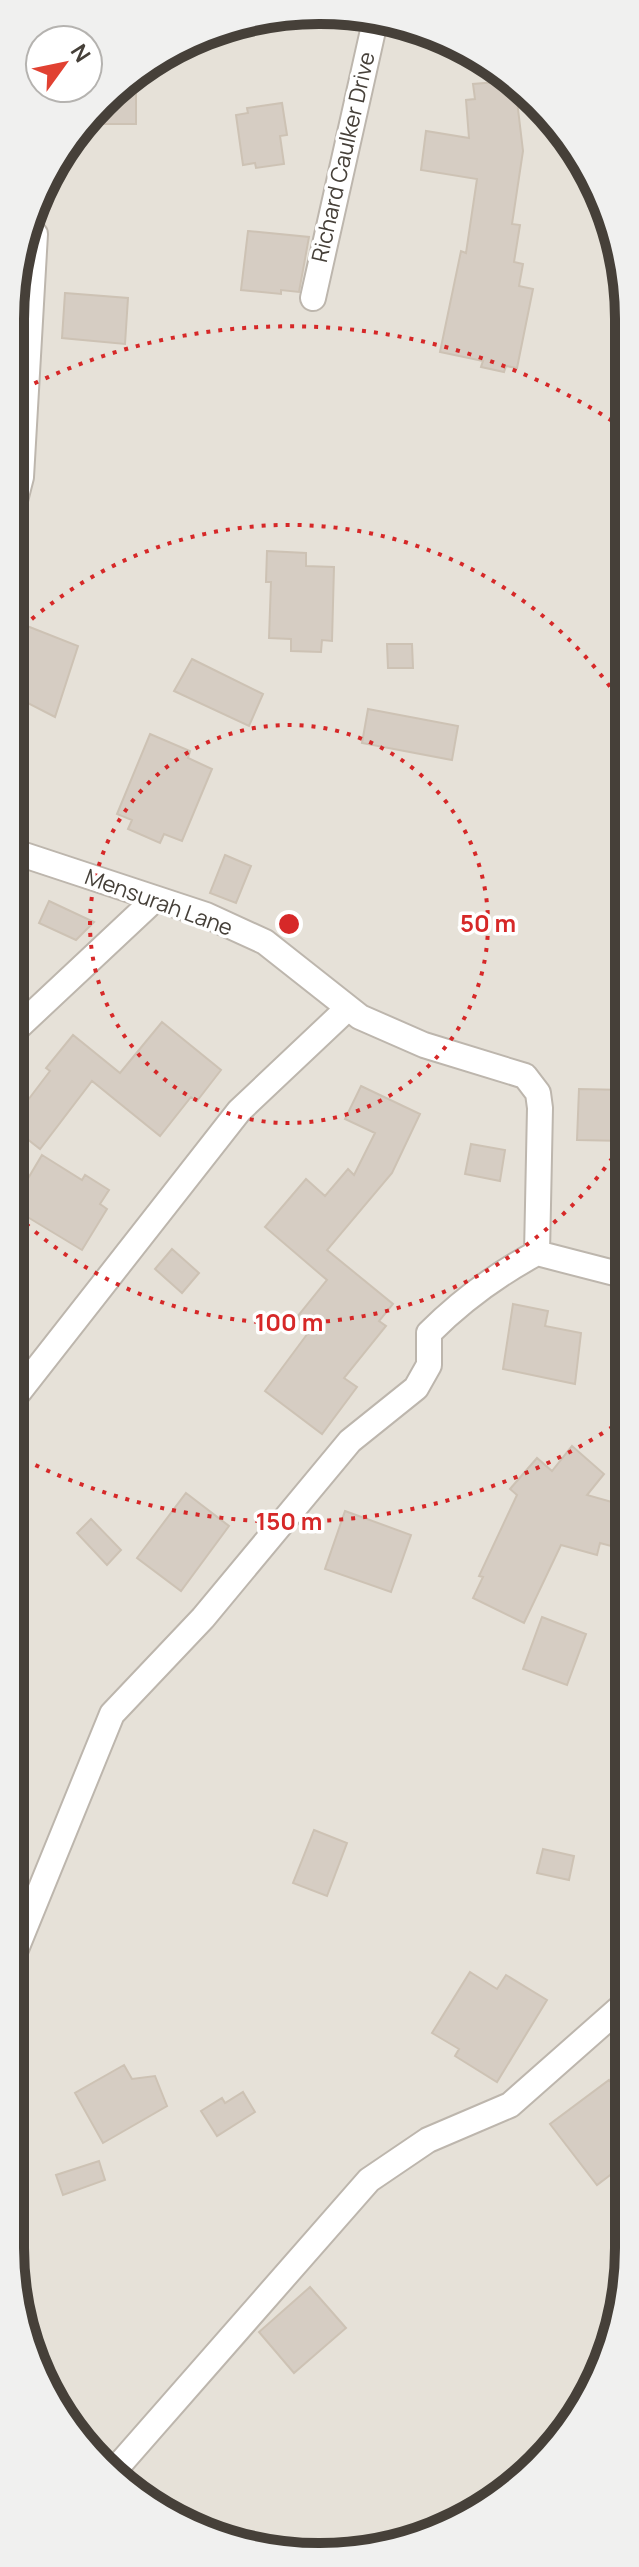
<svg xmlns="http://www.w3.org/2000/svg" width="639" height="2567" font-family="Manrope,sans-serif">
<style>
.residential{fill:#e6e1d8}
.building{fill:#d6cdc3;stroke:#cdc2b4;stroke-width:2}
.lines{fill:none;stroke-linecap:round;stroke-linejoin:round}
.minor-casing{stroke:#bdb6ad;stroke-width:28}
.minor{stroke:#fff;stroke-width:24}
.ring{fill:none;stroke:#d62828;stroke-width:4;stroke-dasharray:4 8}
.labels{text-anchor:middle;stroke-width:7;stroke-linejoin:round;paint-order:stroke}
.street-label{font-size:22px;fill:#464039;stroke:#fff}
.rim{fill:none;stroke:#464039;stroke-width:10}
.centre{fill:#d62828;stroke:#fff;stroke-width:4}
.ring-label{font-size:24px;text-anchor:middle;font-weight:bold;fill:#d62828;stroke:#fff;stroke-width:7;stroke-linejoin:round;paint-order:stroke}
</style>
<rect width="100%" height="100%" fill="#f3efea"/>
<path class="residential" d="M360,13L457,42L539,101L597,183L626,280V2288L588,2402L508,2493L419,2541L299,2556L183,2525L87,2452L33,2366L10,2248L13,279L52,164L131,74L240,20Z"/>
<path class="building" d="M136,72V124H87L131,74Z
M511,81L515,84L523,151L512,224L520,225L514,262L523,264L519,286L533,289L517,368L506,366L504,372L481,367L483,361L440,352L461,251L466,253L477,179L421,170L426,131L469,138L466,100L475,99L473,84Z
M282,103L287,135L280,136L284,164L256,168L255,163L243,165L236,115L248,113L247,108Z
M248,231L309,237L299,292L281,290V294L241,290Z
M65,293L128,298L125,344L62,338Z
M267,551L306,553V566L334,567L332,641L322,640L321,652L291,651V639L269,638L271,582H266Z
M27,626L78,646L55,717L12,695V632L23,636Z
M387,644H412L413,668H388Z
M192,659L263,694L249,726L174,691Z
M368,709L458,726L452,760L362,743Z
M150,734L190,751L188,758L212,769L182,841L164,834L160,843L128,829L132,820L117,814Z
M225,855L251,866L236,903L210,893Z
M49,901L94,922L76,940L39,923Z
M162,1022L221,1070L197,1101L191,1097L160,1136L92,1081L40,1149L12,1127V1121L50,1071L46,1068L73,1035L120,1073Z
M361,1086L420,1114L392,1173L327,1250L393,1304L379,1321L386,1326L344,1378L357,1387L322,1434L265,1391L311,1329L297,1317L327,1280L265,1227L306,1179L325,1196L348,1169L354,1175L375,1133L345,1119Z
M579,1089L626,1090V1141L577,1140Z
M471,1144L505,1150L500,1181L465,1174Z
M42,1155L82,1180L85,1175L109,1190L100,1204L107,1209L82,1250L11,1207Z
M172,1249L199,1273L182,1293L155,1269Z
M513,1304L548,1311L545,1326L581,1333L575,1384L503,1369Z
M572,1446L604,1474L587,1495L626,1506V1550L600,1543L597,1555L561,1545L524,1623L473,1598L483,1577L479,1576L517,1495L510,1489L537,1458L552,1471Z
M186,1493L229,1526L181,1591L137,1558Z
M345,1511L411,1535L391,1592L325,1569Z
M91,1519L121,1550L107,1565L77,1533Z
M542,1617L586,1634L567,1685L523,1669Z
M314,1830L347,1843L327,1896L293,1883Z
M543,1849L574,1856L569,1880L537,1873Z
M470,1972L497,1989L506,1975L547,2000L497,2082L455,2056L459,2049L432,2033Z
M124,2065L132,2079L155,2076L167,2106L103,2143L75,2093Z
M609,2080L626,2103V2163L597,2185L550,2124Z
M243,2092L255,2112L217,2136L201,2111L222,2098L225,2103Z
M99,2161L105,2180L63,2195L56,2175Z
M310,2287L346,2328L294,2373L259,2332Z"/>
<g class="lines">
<g class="minor-casing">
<path id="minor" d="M313,298L376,17
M12,512L21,477L35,234
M12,851L206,915L265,942L360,1017L424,1045L525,1076L538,1093L540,1108L537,1253
M12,1033L155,899
M537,1253L626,1276
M11,1402L239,1111L348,1008
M10,1964L112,1714L203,1618L350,1441L416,1388L429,1365V1333C462,1300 496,1275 537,1253
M113,2472L369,2180L428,2140L510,2105L621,2007L626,1998"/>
</g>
<use href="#minor" class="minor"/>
</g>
<g class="ring">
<circle cx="289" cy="924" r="199"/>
<path d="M626 1138A399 399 0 0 1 12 1211M14 635A399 399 0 0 1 626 710"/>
<path d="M623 1420A598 598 0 0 1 13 1454M13 394A598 598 0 0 1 623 428"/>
</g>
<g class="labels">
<g class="street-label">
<text transform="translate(343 157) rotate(-77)" y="8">Richard Caulker Drive</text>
<text transform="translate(159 902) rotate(20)" y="8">Mensurah Lane</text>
</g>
</g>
<path d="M0 0H639V2567H0ZM319 24H320A295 295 0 0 1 615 319V2248A295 295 0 0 1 320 2543H319A295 295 0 0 1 24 2248V319A295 295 0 0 1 319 24Z" fill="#f0f0ef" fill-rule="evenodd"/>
<path class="rim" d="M319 24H320A295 295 0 0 1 615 319V2248A295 295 0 0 1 320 2543H319A295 295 0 0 1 24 2248V319A295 295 0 0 1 319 24Z"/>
<circle cx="289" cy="924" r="12" class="centre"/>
<g class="ring-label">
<text x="488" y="932">50 m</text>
<text x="289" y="1331">100 m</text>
<text x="289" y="1530">150 m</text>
</g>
<g transform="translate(64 64) rotate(57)"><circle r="38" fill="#ffffff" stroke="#b5b3b0" stroke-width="2"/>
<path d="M0-6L14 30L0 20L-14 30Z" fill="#e14132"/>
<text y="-12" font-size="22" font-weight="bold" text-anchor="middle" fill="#464039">N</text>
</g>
</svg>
